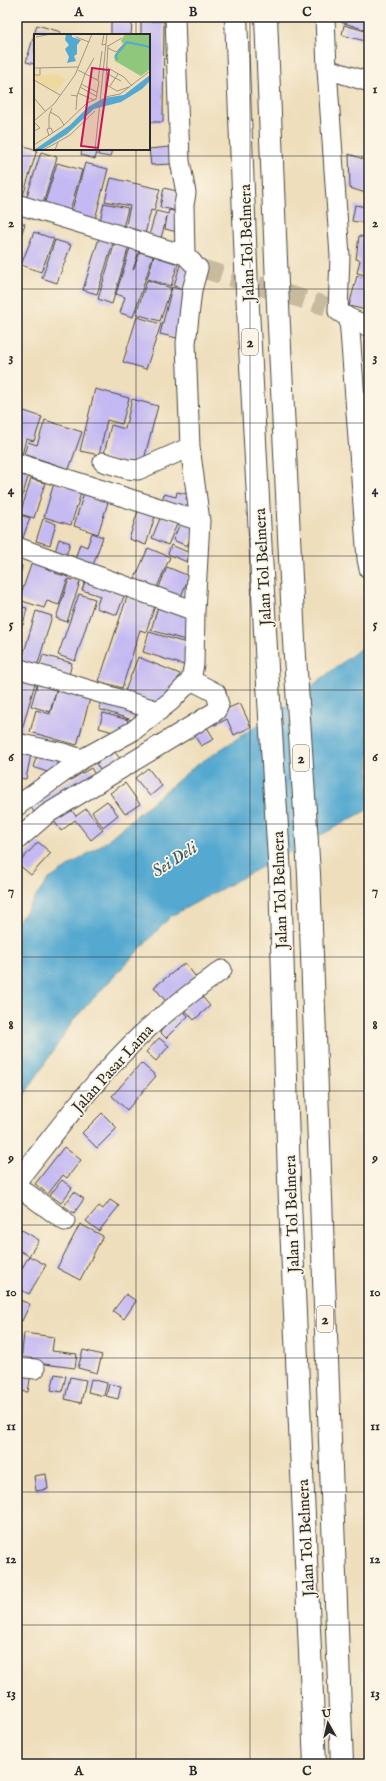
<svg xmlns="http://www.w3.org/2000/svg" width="386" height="1781" font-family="'IM FELL English',serif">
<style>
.water{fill:#54a9d0;stroke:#406a7e}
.building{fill:#c4b9f2}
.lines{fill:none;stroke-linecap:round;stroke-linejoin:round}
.minor-tunnel{stroke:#c7ba9f;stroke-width:19;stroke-dasharray:19 10;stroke-linecap:butt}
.minor-casing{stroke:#484641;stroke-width:21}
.motorway-casing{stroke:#484641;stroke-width:24}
.minor{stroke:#fff;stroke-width:19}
.motorway{stroke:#fff;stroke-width:22}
.grid{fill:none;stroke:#2b2b2b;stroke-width:1;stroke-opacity:0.55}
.labels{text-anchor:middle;stroke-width:3.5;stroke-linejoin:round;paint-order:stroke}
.shield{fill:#fcf5e5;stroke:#6a6863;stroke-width:1}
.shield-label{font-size:15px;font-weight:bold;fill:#2b2b2b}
.street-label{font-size:16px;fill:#2b2b2b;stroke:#fcf5e5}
.water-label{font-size:17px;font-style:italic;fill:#3b5d6d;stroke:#fcf5e5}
.inset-river{fill:none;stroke:#54a9d0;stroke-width:2}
.inset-road{fill:none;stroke:#a09682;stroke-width:1}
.view{fill:#c2185b;fill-opacity:0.15;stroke:#c2185b;stroke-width:2}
.inset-edge{fill:none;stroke:#2b2b2b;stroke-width:2}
.neatline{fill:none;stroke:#2b2b2b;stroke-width:1.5}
.grid-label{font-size:13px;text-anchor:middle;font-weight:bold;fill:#2b2b2b}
</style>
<rect width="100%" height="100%" fill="#fcf5e5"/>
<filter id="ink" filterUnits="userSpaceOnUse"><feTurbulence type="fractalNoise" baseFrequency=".025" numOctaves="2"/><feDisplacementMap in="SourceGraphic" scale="8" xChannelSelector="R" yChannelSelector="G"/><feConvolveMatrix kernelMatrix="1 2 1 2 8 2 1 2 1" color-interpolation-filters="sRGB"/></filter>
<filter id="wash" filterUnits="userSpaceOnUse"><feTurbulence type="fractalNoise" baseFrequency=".012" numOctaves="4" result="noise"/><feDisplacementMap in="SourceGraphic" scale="16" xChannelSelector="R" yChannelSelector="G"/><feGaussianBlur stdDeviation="0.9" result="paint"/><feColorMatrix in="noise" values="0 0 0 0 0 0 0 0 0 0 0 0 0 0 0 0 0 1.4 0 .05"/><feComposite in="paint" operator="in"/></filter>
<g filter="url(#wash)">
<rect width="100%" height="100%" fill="#eedebc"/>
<path class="water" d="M369,645V809L171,916L74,1019L17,1106V923L48,880L104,843L194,767L279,711L364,646Z"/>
<g id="blocks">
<path class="building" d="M133,17H145L143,21Z
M342,17H369V31L341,22Z
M141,21H164L163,122H149V35H141Z
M111,22L132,23L131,35H111Z
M37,25L61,32L60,35H35V64L26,62Z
M344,25L369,32V42L342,35Z
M17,141L21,142L17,152Z
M21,145L37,150L22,199L17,197V157Z
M170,147L172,164L151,165L149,149Z
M82,149H98L95,159L81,155Z
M100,149H112L110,157L98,155Z
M41,152L57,157L43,204L26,199Z
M349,154L369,161V194L350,188Z
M57,163L82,170L69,213L44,205Z
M85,163L108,169L94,223L70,217Z
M111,178L160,189L154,211L151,210L144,238L124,233L130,206L105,201Z
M164,188L181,192L177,211L160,207Z
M104,203L128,208L122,231L99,225Z
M355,205L367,207L364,223L352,221Z
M169,210L181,213L177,232L165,229L167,216L160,242L148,239L156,211L168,214Z
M17,221L25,224L17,246Z
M34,232L54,239L41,272L21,265Z
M366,232H369V276L357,273L360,260L356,259L359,236L365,237Z
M99,238L113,243L97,294L83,290Z
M55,240L71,245L57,283L42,278Z
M115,242L129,246L112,304L98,299Z
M130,248L139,251L133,270L140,252L153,256L133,317L120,313L125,297L116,294Z
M154,256L178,264L171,286L147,279Z
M180,265L196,269L190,290L174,286Z
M357,276L369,279V296L366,310L349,306Z
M147,280L171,288L160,321L136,314Z
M172,287L190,292L177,338L160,334Z
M137,317L161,324L146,369L123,362Z
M95,389L129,398L122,424L107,420L99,455L80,451Z
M132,399L158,406L142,467L103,458L111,425L125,429Z
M18,409L42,417L34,441L26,439L22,455L17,453V413Z
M45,420L82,432L69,469L24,454L28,442L37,445Z
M17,466L30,470L19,508H17Z
M31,479L45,483L34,518L20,514Z
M54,483L82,490L71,525L44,517Z
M85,489L110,496L98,534L74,526Z
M177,492L187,494L186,499L191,500L189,508L162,501L164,494L176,497Z
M139,508L156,513L146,545L129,539Z
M17,514L30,518L20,546L17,544Z
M161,516L178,522L168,545L152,538Z
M43,519L56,524L50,545L36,541Z
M181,521L195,527L187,546L173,540Z
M92,533L103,537L92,568L74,562L80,544L87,547Z
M59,539L70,543L65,559L54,555Z
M171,545L190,553L187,562L168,554Z
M148,548L170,557L155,592L133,583Z
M32,562L57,570L55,573L68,577L59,605L47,601L44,608L19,600Z
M17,565L22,566L18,584H17Z
M167,567L189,576L180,599L158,590Z
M88,574L127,588L117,615L96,608L100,596L82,590Z
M69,579L80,582L67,622L56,618Z
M79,594L95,599L75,661L58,655Z
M127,597L155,606L146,632L140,630L122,688L99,681Z
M159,603L193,614L185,640L151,630Z
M17,606L27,608L23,625L17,623Z
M36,611L52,616L37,667L21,663Z
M149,632L193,645L187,666L143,652Z
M43,655L72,663L68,679L38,671Z
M138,657L180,674L170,697L162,706L125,691Z
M17,676H37L21,733L17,732Z
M39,678L58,683L50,712L31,706Z
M58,686L91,695L77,745L30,732L36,710L50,714Z
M103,696L145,710L141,723L99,709Z
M240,703L251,727L234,735L227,719L215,725L211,716Z
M103,713L128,720L124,735L99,728Z
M205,724L214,739L201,746L192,732Z
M20,746L32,749L26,779L17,778V762Z
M39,750L59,757L53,774L33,767Z
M114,751L122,761L104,775L96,764Z
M91,768L97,778L35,814L29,804Z
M148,768L162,786L150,796L135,778Z
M125,783L140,804L125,814L110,793Z
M107,801L118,815L103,827L92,812Z
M70,808L76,816L86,809L103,830L91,840L75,820L61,831L54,821Z
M38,842L51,853L31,875L18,864Z
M185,963L199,981L169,1005L154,987Z
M200,994L210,1006L194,1020L183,1008Z
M182,1010L188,1016L166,1038L160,1032Z
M159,1038L169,1046L156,1061L146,1052Z
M141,1063L156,1076L127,1110L112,1096Z
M102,1113L117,1128L97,1148L82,1133Z
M64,1147L81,1160L67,1178L63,1175L48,1194L35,1184Z
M62,1180L72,1188L61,1203L50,1195Z
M74,1192L84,1199L74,1213L64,1206Z
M110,1200L119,1206L99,1231L86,1221L99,1206L103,1209Z
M80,1224L103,1236L80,1280L57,1268Z
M17,1227L39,1240L29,1256L46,1265L29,1294L17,1288V1277L29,1256L17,1249Z
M126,1294L136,1301L124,1319L113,1311Z
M17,1299L30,1304L22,1321L17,1319Z
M17,1333L20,1334L18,1346H17Z
M24,1333L54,1337L52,1351L77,1354L75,1368L21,1361Z
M83,1350L102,1355L97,1373L78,1368Z
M17,1371L31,1373L28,1392L17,1391Z
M55,1374L66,1376L62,1392L51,1390Z
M70,1377L86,1380L81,1403L65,1399Z
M91,1379L107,1383L104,1396L88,1392Z
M109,1384L121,1386L118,1399L106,1396Z
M46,1474L48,1489L36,1491L34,1476Z"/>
</g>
</g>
<g filter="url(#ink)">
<use href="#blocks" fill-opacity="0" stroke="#484641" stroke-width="1"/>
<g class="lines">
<path class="minor-tunnel" d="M203,269L326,306"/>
<g class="minor-casing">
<path id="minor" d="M175,17L180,161L186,193L184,205L185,255
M325,17L327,69L340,256L338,311L349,318L367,559L369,569
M327,69L369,82
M17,204L185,255L193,263
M349,318L369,327
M103,462L127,469L138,470L190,447
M17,463L200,521
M17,547L195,611
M17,668L159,711
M17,743L63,753L82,759
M17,806L82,759L133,731L171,701L191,680L194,664L195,611L200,521L190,447L186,343L192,290L198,268
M17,840L47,814L216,711L219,705L216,693L191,680
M17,1181C57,1131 96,1077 143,1033C167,1010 195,990 222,970
M17,1186L65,1221
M17,1367L35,1369"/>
</g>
<g class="motorway-casing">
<path id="motorway" d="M236,17L247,290L267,668L280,875L289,1179L315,1764
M266,17L277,284L294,641L309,874L342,1764"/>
</g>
<use href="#minor" class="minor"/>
<use href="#motorway" class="motorway"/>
</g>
</g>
<path class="grid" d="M136,17V35M250,17V1764M136,149V1764M17,156H369M17,289H369M17,423H369M17,556H369M17,690H369M17,824H369M17,957H369M17,1091H369M17,1225H369M17,1358H369M17,1492H369M17,1625H369"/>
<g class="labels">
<g class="shield">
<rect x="242" y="329" width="16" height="26" rx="3"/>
<rect x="293" y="745" width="16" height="26" rx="3"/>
<rect x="317" y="1306" width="16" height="26" rx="3"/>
</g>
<g class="shield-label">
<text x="250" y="347">2</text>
<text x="301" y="763">2</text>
<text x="325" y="1324">2</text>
</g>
<g class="street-label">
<text transform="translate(246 243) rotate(-92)" y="6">Jalan Tol Belmera</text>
<text transform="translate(262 567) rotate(-93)" y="6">Jalan Tol Belmera</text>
<text transform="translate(279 890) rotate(-92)" y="6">Jalan Tol Belmera</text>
<text transform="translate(112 1068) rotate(-48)" y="6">Jalan Pasar Lama</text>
<text transform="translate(291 1214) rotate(-92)" y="6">Jalan Tol Belmera</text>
<text transform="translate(305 1538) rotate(-93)" y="6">Jalan Tol Belmera</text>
</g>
<g class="water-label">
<text transform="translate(174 859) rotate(-33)" y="6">Sei Deli</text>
</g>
</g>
<g transform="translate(34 34)">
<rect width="116" height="116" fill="#eedebc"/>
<path d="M91,0H116V35L107,42L81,27L80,22L89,10L87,7Z" fill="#8fc87c"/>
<path d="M23,40L32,45L22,58L0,46V42Z" fill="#eeda9e"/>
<path d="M32,0H38V3L47,6L43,11V20L40,22L42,27L33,29L35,23L31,15L35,11L31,6ZM116,41V47L108,55L87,68L60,75L33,100L7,116H0L36,91L54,73L70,64L90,61Z" fill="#54a9d0"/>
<path class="inset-river" d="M83,26L82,21L93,8L116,13"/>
<path class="inset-road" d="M70,0L68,11L72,10M2,3L17,0M42,3L55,8M74,11L71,63L86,60L116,37M74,12L88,4M74,14L82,18L89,11M72,33L90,43L98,52M0,34L45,33M44,36L65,47M72,39L87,47M51,40L60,24M0,41H6V34M0,46L26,61M64,46L68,17M47,50L63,58M71,50L83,57L95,53M76,52L84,40M46,53L62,62M44,59L60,66M37,61L43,62L51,40M0,64L11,77M42,76L43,62M16,78L25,83L30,91M0,87L20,70L41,41L58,0M0,88L6,94L0,97M15,94V82L18,74M15,102L13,95L17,94L19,99M0,111L29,92L53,69L62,65L65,47M9,116L24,108M21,116L24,108L36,101L61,77M61,116L73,0"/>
<path class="view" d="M58,34L75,36L64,114L47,112Z"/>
<rect width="116" height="116" class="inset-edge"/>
</g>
<rect width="386" height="1781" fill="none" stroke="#fcf5e5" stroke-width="44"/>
<g transform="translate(328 1723) rotate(352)" stroke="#fcf5e5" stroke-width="3" paint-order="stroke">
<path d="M0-3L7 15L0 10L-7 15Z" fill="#2b2b2b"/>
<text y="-6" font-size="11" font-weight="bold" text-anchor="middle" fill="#2b2b2b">U</text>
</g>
<rect x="22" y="22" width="342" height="1737" class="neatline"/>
<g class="grid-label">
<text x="79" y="16">A</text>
<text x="193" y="16">B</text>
<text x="307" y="16">C</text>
<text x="11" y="93">1</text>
<text x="375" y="93">1</text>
<text x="11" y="227">2</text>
<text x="375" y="227">2</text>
<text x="11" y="361">3</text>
<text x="375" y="361">3</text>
<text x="11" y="494">4</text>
<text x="375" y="494">4</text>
<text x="11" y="628">5</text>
<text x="375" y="628">5</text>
<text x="11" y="761">6</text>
<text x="375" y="761">6</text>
<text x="11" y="895">7</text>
<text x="375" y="895">7</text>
<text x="11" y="1029">8</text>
<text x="375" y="1029">8</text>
<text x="11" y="1162">9</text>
<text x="375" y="1162">9</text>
<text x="11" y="1296">10</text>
<text x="375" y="1296">10</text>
<text x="11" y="1430">11</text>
<text x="375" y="1430">11</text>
<text x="11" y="1563">12</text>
<text x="375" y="1563">12</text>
<text x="11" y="1697">13</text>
<text x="375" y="1697">13</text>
<text x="79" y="1775">A</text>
<text x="193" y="1775">B</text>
<text x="307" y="1775">C</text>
</g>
</svg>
